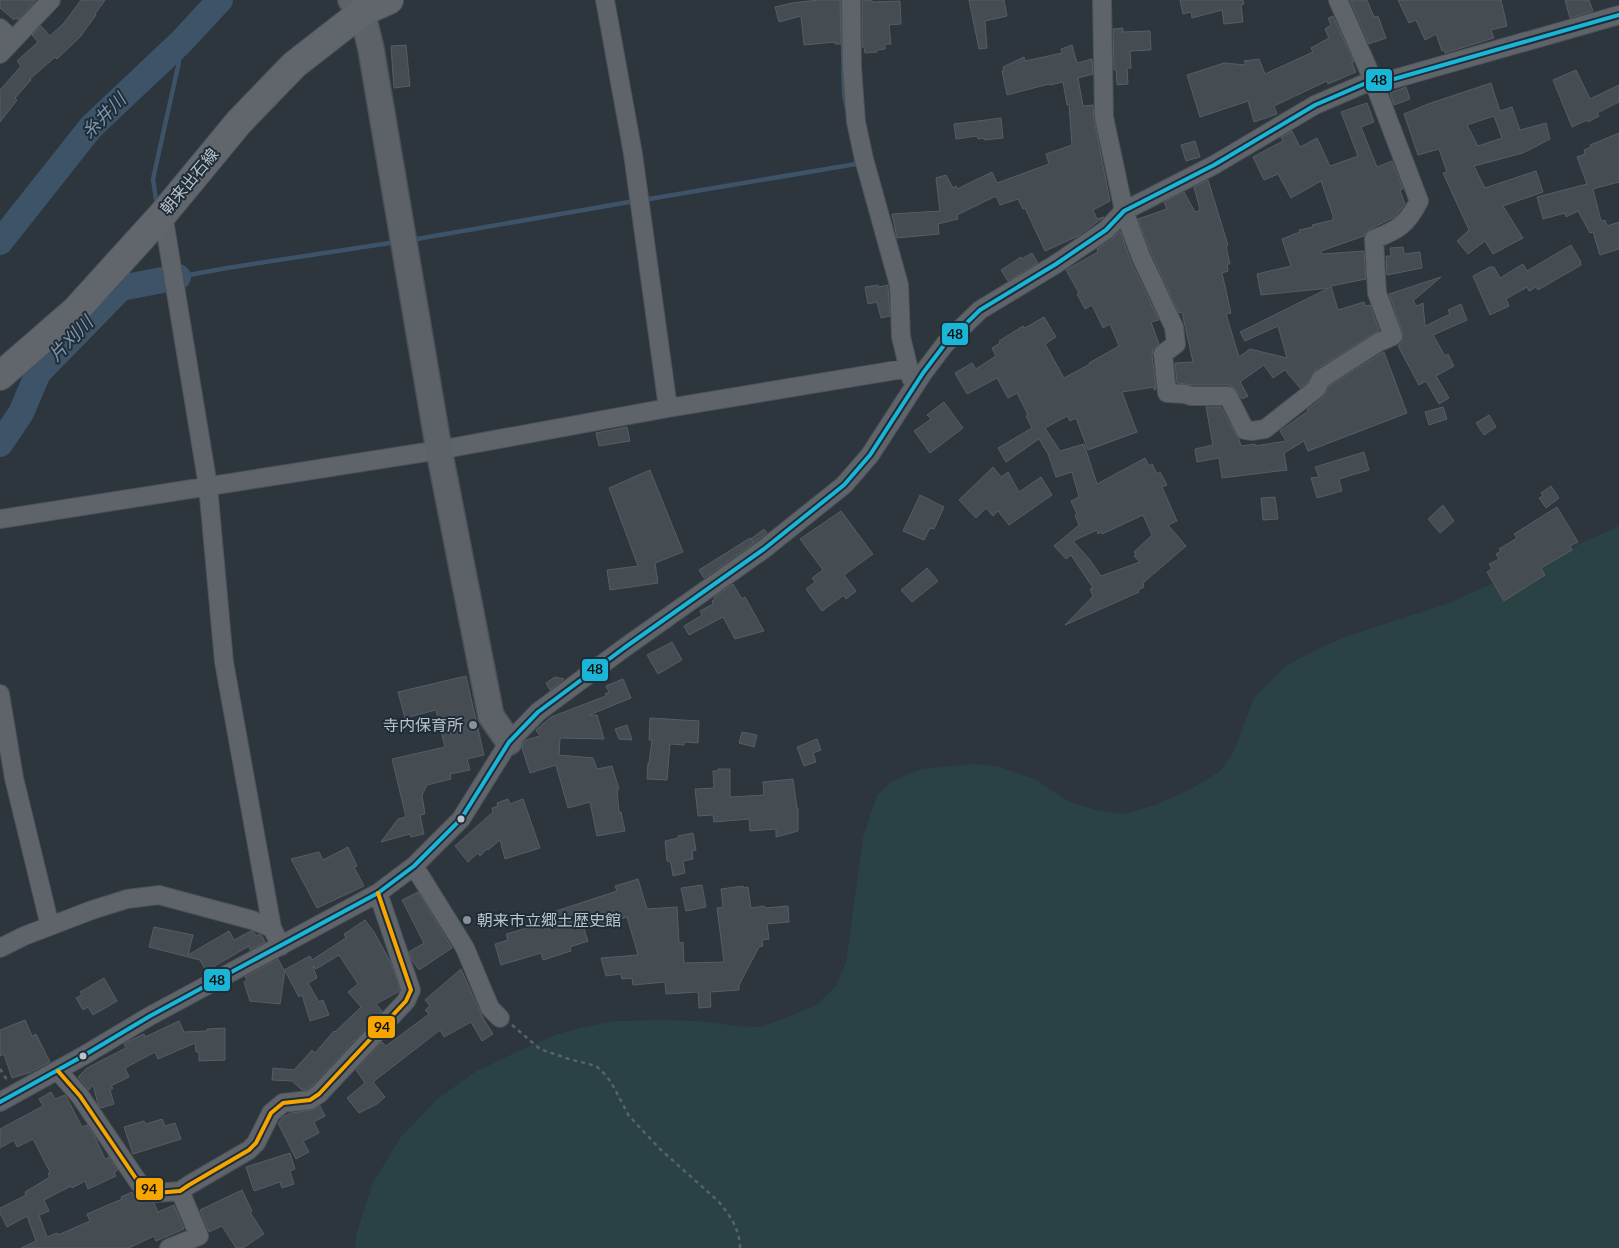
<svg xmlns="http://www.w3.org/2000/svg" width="1619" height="1248" font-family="Lato,'Noto Sans JP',sans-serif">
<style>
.green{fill:#2a4243}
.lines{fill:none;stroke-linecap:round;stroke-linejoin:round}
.stream{stroke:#3c5368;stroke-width:4.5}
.river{stroke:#3c5368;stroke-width:26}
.building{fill:#464d52;stroke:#565d64;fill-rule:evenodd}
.street-casing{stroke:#4c5157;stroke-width:20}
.secondary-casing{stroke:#4c5157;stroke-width:28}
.primary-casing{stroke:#4b5259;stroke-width:30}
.path{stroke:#5b6267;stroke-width:2.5;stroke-dasharray:4 4;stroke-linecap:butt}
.street{stroke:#5e646a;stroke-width:18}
.secondary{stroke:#5d6269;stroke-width:25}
.primary{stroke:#60666c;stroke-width:28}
.bus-1-casing{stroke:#202d38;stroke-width:8}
.bus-2-casing{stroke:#202d38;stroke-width:8}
.bus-1{stroke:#1ab6d8;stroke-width:4}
.bus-2{stroke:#f7a600;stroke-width:4}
.poi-dot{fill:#88919a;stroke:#202d38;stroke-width:2}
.bus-dot{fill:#b9c3cc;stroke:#202d38;stroke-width:2}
.labels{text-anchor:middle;stroke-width:4;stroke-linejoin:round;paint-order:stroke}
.street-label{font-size:16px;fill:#b9c3cc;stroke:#202d38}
.poi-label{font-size:16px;fill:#b9c3cc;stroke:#202d38;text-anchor:end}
.water-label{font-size:18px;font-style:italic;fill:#7a96af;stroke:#202d38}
.line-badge{stroke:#202d38;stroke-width:2}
.pale-badge-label{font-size:14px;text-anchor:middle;font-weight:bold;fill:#111}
</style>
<rect width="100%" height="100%" fill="#2d353d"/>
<path class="green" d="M1619,526V1248H355L356,1236L372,1184L401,1137L436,1100L475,1072L518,1051L558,1034L593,1025L616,1021L662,1020L700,1021L737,1026L760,1027L783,1019L816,1005L836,986L846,962L863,837L877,795L892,781L921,769L972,764L997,766L1035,779L1069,802L1096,810L1123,814L1155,805L1191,789L1220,771L1233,753L1254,698L1286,666L1315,650L1348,636L1449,603Z"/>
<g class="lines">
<path class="stream" d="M842,0L844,94L847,109
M643,200L856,164V158
M157,206L153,179L179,62L178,45
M411,240L635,201
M178,277L227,268L396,242"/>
<path class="river" d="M0,242L91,127L181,42L220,0
M0,444L21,413L38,373L121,288L178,277"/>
</g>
<path class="building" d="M0,0H36L18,20L16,18L14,20L0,8Z
M81,0H105L95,14L96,15L80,37L57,59L55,57L30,79L31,80L15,98L17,100L0,122V90L21,66L17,61L38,42L32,35L41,26L50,36L64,23Z
M818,0H840L841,44H835V42L804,45L801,16L779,22L775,7L792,3Z
M862,0H872V2L900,1L901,24L889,25L891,44H885V49L877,50V52L865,53L864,47H862Z
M969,0H1004L1007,16L985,21L987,48L979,49Z
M1180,0H1243L1244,4L1241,5L1243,22L1224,24L1222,10L1192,18L1191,12L1183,14Z
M1350,0H1367L1374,17L1378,16L1386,38L1369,44Z
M1398,0H1501L1507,26L1491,30L1494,38L1445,53L1444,50L1442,51L1436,34L1425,40L1416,20L1409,23Z
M1565,0H1589L1593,11L1570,18Z
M1333,16L1354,62L1352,63L1356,72L1328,84L1327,81L1274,106L1277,114L1254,122L1248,101L1200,117L1187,75L1224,63L1246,65L1244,61L1259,59L1265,74L1313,52L1311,48L1329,38L1325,29L1331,25L1328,18Z
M1123,28V32L1150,31L1151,50L1130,51L1131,68H1127L1128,84L1117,85L1116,69L1114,70L1113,29Z
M406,45L410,86L394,88L391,46Z
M1072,45L1077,63L1092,59L1093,74L1078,78L1083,106L1093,105L1094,119L1110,201L1093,210L1097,219L1104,217L1078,236L1045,251L1025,208L1023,209L1018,199L1000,205L996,196L957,215L958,219L938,224L939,234L897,238L892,214L940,211L936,178L946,175L953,188L956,186L957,189L992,172L997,183L1049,164L1046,154L1072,145L1069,104L1067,105L1063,82L1050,85L1049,84L1007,95L1002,71H1004L1003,67L1024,57L1025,61L1062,53L1061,49Z
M1576,70L1590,99L1619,85V102L1597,113L1599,116L1588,122L1587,120L1572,127L1553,80Z
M1491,83L1500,111L1512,107L1520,130L1546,123L1550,139L1523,153L1474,166L1485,188L1536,171L1543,192L1503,206L1523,238L1493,254L1485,241L1468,254L1457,241L1469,230L1443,173L1447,172L1439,149L1418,155L1404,114L1428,104ZM1494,116L1502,138L1478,146L1467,125Z
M1406,87L1410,99L1394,105L1390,93Z
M1367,103L1374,122L1361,127L1377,167L1392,161L1403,189L1400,190L1405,204L1395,217L1370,229L1365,233L1364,236L1321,251L1322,254L1364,251L1366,279L1331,286L1338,310L1364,302L1365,306L1370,305L1379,330L1315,370L1308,382L1300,388L1285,370L1273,378L1264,365L1240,382L1248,396L1242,399L1234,387L1229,385H1193L1177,383L1175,363L1193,362L1182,312L1179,313L1151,253L1138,219L1167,209L1164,202L1184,192L1195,212L1200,210L1194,187L1208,180L1228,245L1226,246L1230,264H1227L1228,271L1222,273L1231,313L1226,314L1239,357L1250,349L1287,358L1278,326L1245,341L1240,332L1329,288L1261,295L1257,274L1291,266L1282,239L1300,232L1299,230L1313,227L1312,225L1333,220V216L1321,181L1291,198L1278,174L1264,180L1253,157L1283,141L1281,137L1292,131L1300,147L1317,138L1330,166L1358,156L1341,112Z
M1001,118L1003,138L984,140V138L978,139L977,136L956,139L954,124Z
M1619,133V182L1593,189L1601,221L1605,220L1607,226L1619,222V249L1600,255L1593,232L1590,233L1578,211L1566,217L1565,213L1543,219L1537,197L1587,184L1577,157L1585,154L1584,150L1591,147L1590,145Z
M1195,141L1200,157L1186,161L1181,145Z
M1120,231L1131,262L1159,320L1151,322L1159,344L1153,349L1152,355L1156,389L1154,390V387L1122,392L1137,432L1088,450L1076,418L1070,421L1067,416L1045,428L1060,451L1084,444L1097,484L1145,458L1149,466L1152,464L1157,474L1160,472L1167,485L1162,487L1177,521L1168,525L1186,546L1143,583L1144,587L1138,590L1139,592L1065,625L1093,596L1090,589L1093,588L1071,555L1066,559L1054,546L1079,525L1075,515L1077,514L1071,501L1079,497L1072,472L1056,477L1048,454L1039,439L1006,462L998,448L1032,428L1026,416L1028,415L1017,393L1008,398L997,378L967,394L955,373L972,363L976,369L996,356L992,348L1000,343L999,341L1023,326L1025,328L1044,317L1056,337L1045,344L1064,378L1090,364L1089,363L1119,346L1110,324L1103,328L1092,305L1085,309L1077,294L1079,293L1066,270L1098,252L1097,249L1112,239ZM1143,515L1152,535L1134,552L1136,554L1134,556L1140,562L1101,576L1090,560L1073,541L1097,530L1098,534L1101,532L1102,534Z
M1571,245L1581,262H1580L1581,265L1538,290L1536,287L1529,291L1527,287L1506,299L1509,306L1490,315L1473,276L1490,267H1494L1500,278L1523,264L1527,271Z
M1403,247L1404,254L1420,252L1422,268L1387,275L1386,256H1391L1390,248Z
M1032,253L1038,263L1008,281L1001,270L1021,257L1022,259Z
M1441,277L1413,301L1417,306L1423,303L1425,326L1450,314L1448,310L1461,304L1467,320L1433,335L1445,356L1448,354L1454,366L1436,376L1449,398L1439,404L1426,381L1419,385L1398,346L1402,342L1403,333L1389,294Z
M878,285L879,287L888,285V287L890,316L881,318L877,302L868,304L865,287Z
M1384,352L1407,413L1308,451L1304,441L1284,453L1287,470L1222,478L1219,458L1197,462L1195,449L1213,445L1206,407H1221L1236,435L1239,439L1241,446L1255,444V446L1286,441L1280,431L1308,411L1307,410L1323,397L1329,386Z
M944,402L963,428L930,453L914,431L931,419L927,415Z
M1443,407L1447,419L1429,425L1425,412Z
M1489,415L1496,427L1484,435L1476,423Z
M627,427L630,441L599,446L596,433Z
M1364,452L1369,470L1339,479L1342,491L1317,498L1311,478L1319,477L1315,467Z
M993,467L1001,477L1008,472L1019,492L1041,477L1052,495L1009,525L998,511L993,516L986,508L976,518L959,500Z
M650,470L683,552L655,563L658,583L610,590L607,570L638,566L609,488Z
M1551,486L1559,498L1546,508L1539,498L1543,496L1541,493Z
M920,495L944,507L934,529L930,528L924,540L903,531Z
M1275,497L1278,519L1263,520L1261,498Z
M1443,505L1454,521L1440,533L1428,519Z
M1557,507L1578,542L1570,546L1572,550L1541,568L1545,575L1504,601L1487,572L1492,569L1489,564L1499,559L1496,554L1501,551L1499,549L1517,538L1514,534Z
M841,511L873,554L844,575L856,591L846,599L844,595L822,611L806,589L815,582L812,578L823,570L800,539Z
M764,529L767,533L754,543L751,539Z
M750,538L754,543L704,578L699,570Z
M927,568L938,581L912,602L901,590Z
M733,584L742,599L745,597L764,631L735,639L723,617L689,635L684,626L702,615L700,611L713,604L712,601L715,599L714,597Z
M672,642L682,660L658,674L647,655Z
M466,676L484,755L467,759L470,770L450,774L451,779L427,785L422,795L425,814L420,815L424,834L411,837L410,834L381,842L398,819L406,817L392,759L445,747L436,710L405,718L398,692Z
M555,677L564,679L550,690L546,683Z
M623,679L631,698L589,715H597L604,739L560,738L559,755L593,758L597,769L612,766L619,789L617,790L619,812H621L625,831L597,836L590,802L568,808L556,765L530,773L522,748L523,743L526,740L540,736L536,730L551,717L606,696L605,694L609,692L606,686Z
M650,718L699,721L698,743L684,742V745L670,744L667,780L647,779L648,763H649L652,740H649Z
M627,725L632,740L619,739L615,729Z
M742,732L757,735L754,747L739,743Z
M817,739L821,750L813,753L816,762L804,766L797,747Z
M718,769H730V797L764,795L763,782L793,779L797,808H798V831L776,837V829L750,831L749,819L714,822L713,815L698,816L695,789L714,788L713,771H718Z
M508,799L510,804L523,799L540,848L505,859L500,840L488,850L487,849L480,856L478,853L468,862L455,846L493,812L492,808L498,806L497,803Z
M693,833L696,850L692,851L693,859L683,861L685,873L673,876L671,864L669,861H667L665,841L678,838V836Z
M348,847L357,866L354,867L364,886L317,908L291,859L319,852L323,860Z
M638,879L647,909L677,907L679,943L683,942L684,963L724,962L717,908L723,907L721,889L743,886V888L748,887L751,908L764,906L765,908L788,906L789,922L767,924L769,939L762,940L763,946L759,947L739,985V990L710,992L711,1007L699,1008L698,992L666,994L665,982L633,985L632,978L622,979L621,974L606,976L601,958L638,955L627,917L584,929L588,941L570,947L571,951L543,960L541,953L501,965L495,944L508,940L506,934L531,927L529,920L617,891L615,886Z
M702,885L706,907L686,911L681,888Z
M418,892L452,948L419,970L412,960L409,952L424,943L402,900Z
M365,920L374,932L391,963L400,989L398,992L376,1004L382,1011L312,1086L306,1090H302L292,1081L272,1080L273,1068L294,1070L312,1050L315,1053L334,1031L335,1032L361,1007L348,992L358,984L339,955L316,969L313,966L317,978L308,983L319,1002L323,1000L329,1015L310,1021L302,995L299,997L285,971L280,1004L250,1001L244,982L247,980L245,977L278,959L284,970L310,956L312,960L346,938L344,934Z
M154,927L193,935L188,955L229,931L234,940L251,931L254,932L256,936L259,934L262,936L265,942L250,950L249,946L206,971L200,960L149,947Z
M461,969L482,1016L493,1034L482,1041L471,1022L444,1037L440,1030L373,1082L385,1097L377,1104L359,1113L347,1098L365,1083L356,1070L382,1042L386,1046L429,1014L425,1010L430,1006L425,1000Z
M104,978L117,1001L93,1015L88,1007L83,1010L76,998L82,995L80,992Z
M25,1020L32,1036L36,1034L50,1062L31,1072L12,1078L4,1054L0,1056V1030Z
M179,1021L184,1032L207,1031V1029L225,1028V1060L199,1061V1052H196L195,1043L158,1059L155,1052L125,1068L129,1077L111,1086L113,1088L110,1090L114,1104L101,1108L98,1104L93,1085L89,1090L78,1077L87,1068L126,1048L124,1044L129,1041L144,1034L145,1037Z
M51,1092L55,1099L65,1095L67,1098L82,1127L87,1125L95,1137L105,1159L109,1157L118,1170L114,1172L116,1176L88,1189L85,1181L72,1188L71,1186L44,1200L49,1211L39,1215L47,1237L57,1233L58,1235L90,1221L87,1214L122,1199L121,1197L132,1192L138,1203L146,1200L154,1203L158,1212L174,1205L184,1229L156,1241L154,1236L129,1248H21L36,1241L27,1216L7,1227L0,1213V1208L26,1195L25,1192L50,1177L48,1174L50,1172L33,1139L17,1147L14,1140L0,1148V1129L43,1106L39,1099Z
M320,1106L325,1116L314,1122L319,1133L303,1141L309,1152L296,1159L278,1123L283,1117L291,1113L312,1110Z
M162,1119L165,1126L175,1123L181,1139L133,1154L124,1127L144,1121L146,1124Z
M290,1153L295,1169L290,1171L294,1184L282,1188L280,1182L254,1191L246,1167Z
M242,1190L252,1211L250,1212L264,1234L243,1248H236L222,1226L209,1232L200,1210Z"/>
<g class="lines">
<g class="street-casing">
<path id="street" d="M605,0L633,154L668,408
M851,0L852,67L856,122L864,159L899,285L901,337L911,378
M1102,0L1104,117L1124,211L1141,257L1174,327L1176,344L1163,354L1167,393L1185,394L1191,396H1228L1245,430L1251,431L1265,429L1316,389L1321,379L1379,342L1393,336L1377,293L1374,239C1399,230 1407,224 1419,201L1373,80L1338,0
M0,28L13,40
M0,54L51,0
M163,214L208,486L224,662L272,928L281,946
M0,519L439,450L668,408L909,368
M0,694L14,778L50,926
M414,866L465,948L490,1008L500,1018
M0,948L24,936L92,910L127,899L159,895L252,920L272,928
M58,1071L80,1096L139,1183L156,1193L180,1191L189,1185L249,1150L256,1143L271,1113L283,1103L310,1100L319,1094L406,1001L411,990L378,893
M0,1102L83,1056L150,1016L378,893L414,866L461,819L509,742L538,712L624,648L764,549L844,485L870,455L923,373L945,344L980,310L1056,264L1106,230L1124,211L1214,165L1315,105L1373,80L1394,79L1619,15
M169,1248L199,1236L180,1191"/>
</g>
<g class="secondary-casing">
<path id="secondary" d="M351,0L362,12L371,49L439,450L491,716L509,742"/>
</g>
<g class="primary-casing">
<path id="primary" d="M0,376L76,310L163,214L239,122L294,65L362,12L389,0"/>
</g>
<path class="path" d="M512,1025L540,1049L569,1059L596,1066L602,1071L611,1082L629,1116L660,1149L718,1201C730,1215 740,1230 740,1248
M0,1069L7,1080"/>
<use href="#street" class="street"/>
<use href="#secondary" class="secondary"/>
<use href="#primary" class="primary"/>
<g class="bus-1-casing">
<path id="bus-1" d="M0,1102L83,1056L150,1016L378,893L414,866L461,819L509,742L538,712L624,648L764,549L844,485L870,455L923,373L945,344L980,310L1056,264L1106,230L1124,211L1214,165L1315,105L1373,80L1394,79L1619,15"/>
</g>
<g class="bus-2-casing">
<path id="bus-2" d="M58,1071L80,1096L139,1183L156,1193L180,1191L189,1185L249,1150L256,1143L271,1113L283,1103L310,1100L319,1094L406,1001L411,990L378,893"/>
</g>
<use href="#bus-1" class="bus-1"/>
<use href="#bus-2" class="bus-2"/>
</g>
<g class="poi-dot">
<circle cx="473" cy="725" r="5"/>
<circle cx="467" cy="920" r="5"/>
</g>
<g class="bus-dot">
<circle cx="461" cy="819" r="4.5"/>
<circle cx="83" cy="1056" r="4.5"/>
</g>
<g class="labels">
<g class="street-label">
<text transform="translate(189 181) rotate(-50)" y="6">朝来出石線</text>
</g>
<g class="poi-label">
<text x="463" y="731">寺内保育所</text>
<text x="477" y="926" text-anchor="start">朝来市立郷土歴史館</text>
</g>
<g class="water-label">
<text transform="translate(104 116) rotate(-46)" y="6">糸井川</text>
<text transform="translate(71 339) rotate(-46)" y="6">片刈川</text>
</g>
</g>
<g class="line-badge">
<rect x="1365" y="68" width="28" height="24" rx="5" fill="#1ab6d8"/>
<rect x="941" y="322" width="28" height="24" rx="5" fill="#1ab6d8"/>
<rect x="581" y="658" width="28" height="24" rx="5" fill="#1ab6d8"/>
<rect x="203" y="968" width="28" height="24" rx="5" fill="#1ab6d8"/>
<rect x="367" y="1015" width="29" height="24" rx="5" fill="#f7a600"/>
<rect x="135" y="1177" width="29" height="24" rx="5" fill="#f7a600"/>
</g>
<g class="pale-badge-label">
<text x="1379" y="85">48</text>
<text x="955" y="339">48</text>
<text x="595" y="674">48</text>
<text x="217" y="985">48</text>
<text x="382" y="1032">94</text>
<text x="149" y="1194">94</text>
</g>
</svg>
